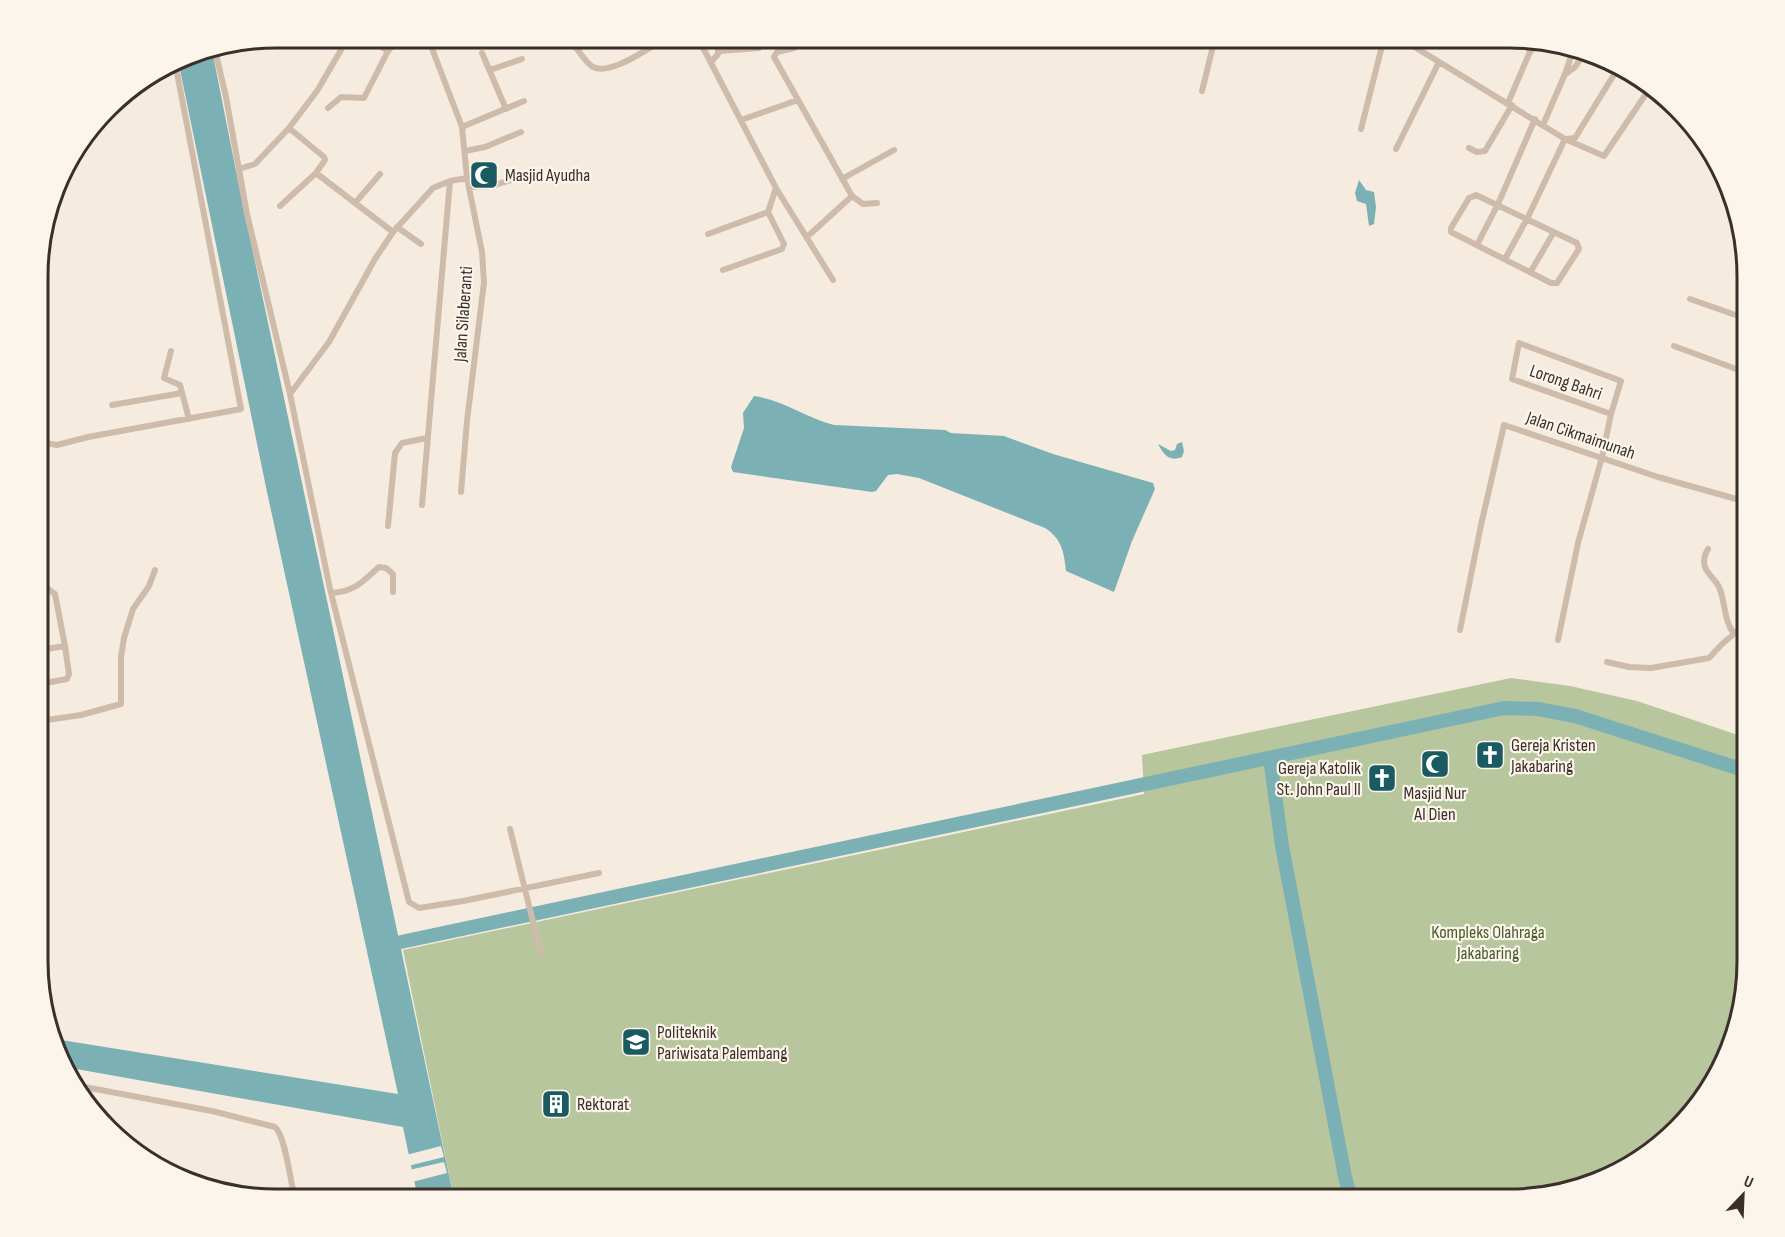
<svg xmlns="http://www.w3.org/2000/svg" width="1785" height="1237" font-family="'Sofia Sans Condensed',sans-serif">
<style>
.green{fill:#b7c69d}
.water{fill:#7bb1b5}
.pier{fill:#f5ebde}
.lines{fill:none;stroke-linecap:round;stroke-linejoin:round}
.river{stroke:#7bb1b5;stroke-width:14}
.minor{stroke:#cfbba9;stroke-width:6}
.labels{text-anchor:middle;stroke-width:4.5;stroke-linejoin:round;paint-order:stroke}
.poi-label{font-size:18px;fill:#3b2f29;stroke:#fcf5ec;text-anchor:start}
.street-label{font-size:18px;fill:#3b2f29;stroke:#fcf5ec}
.park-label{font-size:18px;fill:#495c2b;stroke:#fcf5ec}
.rim{fill:none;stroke:#3b2f29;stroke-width:3}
</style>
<rect width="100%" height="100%" fill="#f5ebde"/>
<path class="green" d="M1511,678L1570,686L1637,701L1747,738V976L1735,1038L1698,1106L1615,1175L1509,1199H454L403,950L1144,794L1142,755Z"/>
<path class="water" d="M212,50L239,186L454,1199H418L403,1127L65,1067L55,1039L398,1094L267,492L178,60L185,56Z
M1359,180L1366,190L1374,192L1376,207L1374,224L1369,226L1366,204L1357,201L1355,193Z
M754,396C783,400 806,418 834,425L945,430L951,433L1004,436L1053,454L1153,483L1155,489L1132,541L1114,592L1066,571C1064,552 1062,539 1045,528L919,478L897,474L888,475L876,491L872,492L733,472L731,467L744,428L743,413Z
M1182,442L1184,451L1182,457C1169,462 1164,455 1158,444L1171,451L1175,450L1177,444Z"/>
<path class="pier" d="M441,1146L444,1157L408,1166L406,1155Z
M444,1162L447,1173L412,1182L409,1170Z"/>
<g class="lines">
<path class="river" d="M1270,758L1282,846L1345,1177L1351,1199
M401,942L1504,708L1538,709L1575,716L1747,771"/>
<path class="minor" d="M332,38L343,43
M367,38L388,51
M428,38L462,127L467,178L482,252L484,282L467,421L461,492
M568,38L577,49
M596,38L577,49C581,54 587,64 593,67C611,76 650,47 666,38
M698,38L776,188L768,212L784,244L782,249L723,270
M796,38L797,46L794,48L777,52L774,57L852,196L863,204L877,203
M1400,38L1565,139L1575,138L1618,68
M1509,38L1532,50
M215,50L226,97L247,214L290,394
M719,51L759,48
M482,53L506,109
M711,62L718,54V38
M490,70L522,59
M1566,74L1575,67L1586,50
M1202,91L1215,38
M1508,103L1535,40
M328,108L341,97L364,98L388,51L399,38
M741,120L798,100
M1543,125L1565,74L1574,48
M462,127L524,101
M289,128L317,91L348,38
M1361,129L1384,38
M1469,148L1477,152L1485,151L1512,105
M1396,149L1439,62
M465,151L485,147L521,132
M239,169L255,164L289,128L324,157L325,160L316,173L393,232
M467,178L450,181L433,188L393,232L375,259L329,342L290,394L330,589L409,902L419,908L463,901L599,873
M842,179L894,150
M469,187L491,186L511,180
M776,188L833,280
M1476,195L1577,243L1579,249L1557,283H1551L1451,232V228L1469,198Z
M355,203L380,174
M280,206L316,173
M397,227L421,244
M708,234L768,212
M807,237L852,196
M1477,245L1498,204L1535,119
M1505,259L1528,217L1565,139L1604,156L1652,85
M1531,271L1554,232
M1690,299L1747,319
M1519,343L1621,381L1611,414L1512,379Z
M1674,346L1747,373
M171,351L164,378L180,385L189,419
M112,405L182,393
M40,442L57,445L88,437L241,409L175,62
M422,505L450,181
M388,526L395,453L402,443L427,438
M1708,549C1705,554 1703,561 1705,567C1708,575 1716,580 1719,587C1726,603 1723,619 1734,634
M40,589H48L55,594L65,646
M332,593C356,591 362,582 379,567L386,568L393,574V592
M1460,630L1481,525L1504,425L1658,477L1747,502
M1558,640L1578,543L1602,457L1611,414
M40,650L65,646L69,674L67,679L40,684
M1607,662L1629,667L1651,668L1709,658L1722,644L1747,623
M40,721L81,715L121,704V657L124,638L133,609L149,586L155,570
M510,829L541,954
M74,1085L212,1111L275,1127C285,1135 290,1179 294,1194"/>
</g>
<defs>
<g id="mosque-square" transform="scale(1.5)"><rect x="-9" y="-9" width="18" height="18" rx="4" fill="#1a5b61" stroke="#fcf5ec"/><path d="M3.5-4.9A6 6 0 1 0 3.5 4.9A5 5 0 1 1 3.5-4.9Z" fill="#fff"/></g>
<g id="church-square" transform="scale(1.5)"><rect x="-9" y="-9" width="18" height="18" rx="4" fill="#1a5b61" stroke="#fcf5ec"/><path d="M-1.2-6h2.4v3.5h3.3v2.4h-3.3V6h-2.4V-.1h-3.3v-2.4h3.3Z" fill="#fff"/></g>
<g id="university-square" transform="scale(1.5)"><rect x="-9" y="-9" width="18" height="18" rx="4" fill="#1a5b61" stroke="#fcf5ec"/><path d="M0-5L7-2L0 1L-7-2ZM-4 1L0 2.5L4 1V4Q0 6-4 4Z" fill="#fff"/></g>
<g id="building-square" transform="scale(1.5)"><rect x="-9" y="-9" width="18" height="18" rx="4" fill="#1a5b61" stroke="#fcf5ec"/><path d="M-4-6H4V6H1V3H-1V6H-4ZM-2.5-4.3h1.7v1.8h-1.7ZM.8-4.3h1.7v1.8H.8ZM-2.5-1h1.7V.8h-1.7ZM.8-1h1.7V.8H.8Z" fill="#fff"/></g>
</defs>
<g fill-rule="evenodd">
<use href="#mosque-square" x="484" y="175"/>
<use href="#church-square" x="1490" y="755"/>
<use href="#mosque-square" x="1435" y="764"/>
<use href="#church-square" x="1382" y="778"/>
<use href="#university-square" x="636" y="1042"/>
<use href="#building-square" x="556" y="1104"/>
</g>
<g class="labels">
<g class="poi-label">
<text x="505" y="181">Masjid Ayudha</text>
<text x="1511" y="751">Gereja Kristen<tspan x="1511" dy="21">Jakabaring</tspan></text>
<text x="1361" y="774" text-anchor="end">Gereja Katolik<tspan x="1361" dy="21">St. John Paul II</tspan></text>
<text x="1435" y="799" text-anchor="middle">Masjid Nur<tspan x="1435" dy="21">Al Dien</tspan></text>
<text x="657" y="1038">Politeknik<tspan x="657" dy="21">Pariwisata Palembang</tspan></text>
<text x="577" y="1110">Rektorat</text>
</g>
<g class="street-label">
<text transform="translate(463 314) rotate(-86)" y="6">Jalan Silaberanti</text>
<text transform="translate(1566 382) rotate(19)" y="6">Lorong Bahri</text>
<text transform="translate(1581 435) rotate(19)" y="6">Jalan Cikmaimunah</text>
</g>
<g class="park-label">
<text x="1488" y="938">Kompleks Olahraga<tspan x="1488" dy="21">Jakabaring</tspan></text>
</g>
</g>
<path d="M0 0H1785V1237H0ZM276 48H1509A228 228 0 0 1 1737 276V961A228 228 0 0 1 1509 1189H276A228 228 0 0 1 48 961V276A228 228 0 0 1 276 48Z" fill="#fcf5ec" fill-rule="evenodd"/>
<path class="rim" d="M276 48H1509A228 228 0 0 1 1737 276V961A228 228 0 0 1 1509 1189H276A228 228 0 0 1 48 961V276A228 228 0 0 1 276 48Z"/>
<g transform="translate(1743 1195) rotate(23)" stroke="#fcf5ec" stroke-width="4.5" paint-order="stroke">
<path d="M0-4.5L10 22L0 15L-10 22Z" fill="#3b2f29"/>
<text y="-9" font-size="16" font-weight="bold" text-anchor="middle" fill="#3b2f29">U</text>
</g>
</svg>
